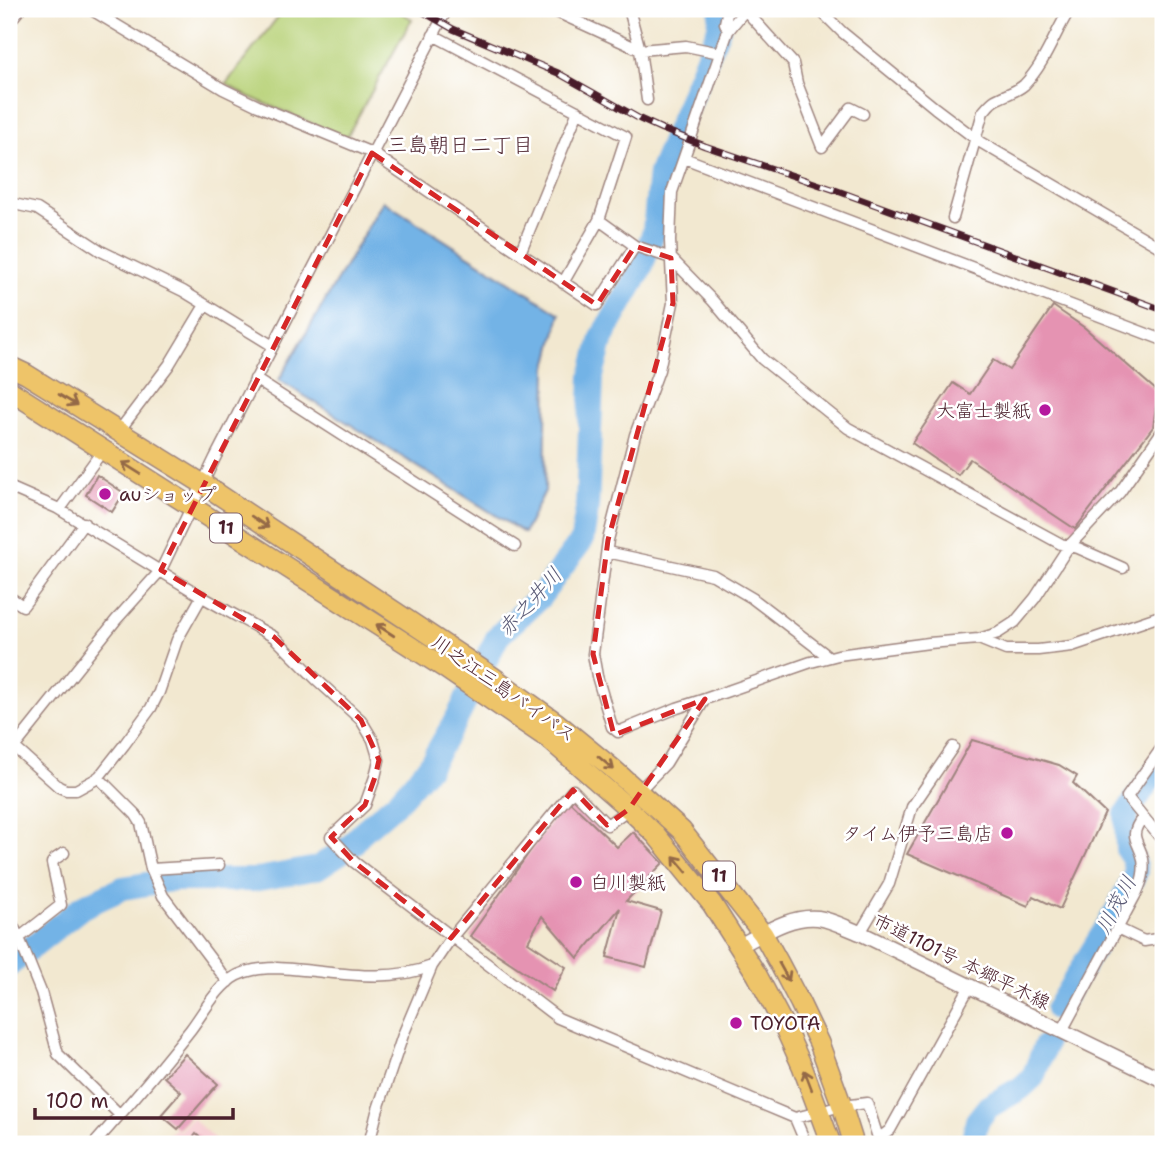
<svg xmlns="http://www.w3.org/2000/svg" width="1172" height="1153" font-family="'Shantell Sans','Klee One',sans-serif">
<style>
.built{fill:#f7cfd4}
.green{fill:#b8d278;stroke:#817852;stroke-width:2}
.water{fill:#73b3e6;stroke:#5e6988;stroke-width:2}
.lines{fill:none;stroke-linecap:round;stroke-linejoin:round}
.river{stroke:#73b3e6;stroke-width:24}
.building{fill:#e593b2}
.minor-casing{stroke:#9e847e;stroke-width:13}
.tertiary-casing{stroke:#9e847e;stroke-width:17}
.trunk-casing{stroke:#9e847e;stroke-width:22}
.minor{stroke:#fff;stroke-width:10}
.tertiary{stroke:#fff;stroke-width:14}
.trunk{stroke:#eec469;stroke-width:19}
.rail-casing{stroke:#4a1f2b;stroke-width:7}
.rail{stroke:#fff;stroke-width:4.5;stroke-dasharray:13;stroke-linecap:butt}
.oneway{stroke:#946947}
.marked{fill:none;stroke:#d62828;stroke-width:5;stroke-dasharray:14 9;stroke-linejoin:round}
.poi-dot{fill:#b5179e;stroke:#fff;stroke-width:2.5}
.labels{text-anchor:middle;stroke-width:5;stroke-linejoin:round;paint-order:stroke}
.shield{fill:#fff;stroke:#80626b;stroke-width:2}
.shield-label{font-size:18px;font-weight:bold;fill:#4a1f2b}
.poi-label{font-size:19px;fill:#4a1f2b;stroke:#fff;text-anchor:start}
.street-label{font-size:19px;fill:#4a1f2b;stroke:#fff}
.neighbourhood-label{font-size:21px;fill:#4a1f2b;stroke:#fff}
.water-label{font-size:21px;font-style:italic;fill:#5a5a76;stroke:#fff}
</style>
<rect width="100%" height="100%" fill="#fff"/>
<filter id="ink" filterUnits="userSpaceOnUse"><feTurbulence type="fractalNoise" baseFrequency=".0143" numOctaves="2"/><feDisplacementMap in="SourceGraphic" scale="14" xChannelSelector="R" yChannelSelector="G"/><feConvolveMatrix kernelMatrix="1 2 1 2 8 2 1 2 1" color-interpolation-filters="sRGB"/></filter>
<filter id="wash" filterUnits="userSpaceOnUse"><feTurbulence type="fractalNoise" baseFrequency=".00686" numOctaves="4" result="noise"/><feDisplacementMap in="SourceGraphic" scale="28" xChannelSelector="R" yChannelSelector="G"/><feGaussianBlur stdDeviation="1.57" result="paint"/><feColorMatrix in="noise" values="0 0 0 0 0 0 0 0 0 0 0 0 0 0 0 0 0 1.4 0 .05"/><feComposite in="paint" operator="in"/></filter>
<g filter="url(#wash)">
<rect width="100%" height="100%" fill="#f2e8d0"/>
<path class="built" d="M192,1118L220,1144H159L175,1128L179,1131Z"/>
<path class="green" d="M284,9H395L412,19L346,138L247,96L226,84Z"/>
<path class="water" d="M383,201L560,314L547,367L545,491L524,533L279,380Z"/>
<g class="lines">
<path class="river" d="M9,965L82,907L123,888L171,880H253L317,868L352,845L361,833L398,801L429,766L458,716L498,636L540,597L582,540L587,509L592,376L602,338L640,270L654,231L660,173L719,28L721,9
M1057,1009L1117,910L1136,872L1133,858L1127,849L1126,814L1163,761
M972,1144L977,1121L988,1107L1021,1088L1033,1077L1045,1046"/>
</g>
<g id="blocks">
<path class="building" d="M1053,306L1085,328L1158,392L1153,427L1075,529L970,459L958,475L912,443L953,383L970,394L993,360L1009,370Z
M97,475L124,493L112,512L86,495Z
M972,740L1059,765L1077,776L1073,783L1105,813L1060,909L1033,896L1028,906L907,854Z
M567,799L617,847L633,832L663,863L626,901L661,911L646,967L607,957L620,908L578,958L542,916L528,942L566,967L553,991L470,936Z
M185,1054L218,1084L178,1129L161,1115L181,1092L164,1077Z
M196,1134L208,1144H188Z"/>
</g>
</g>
<g filter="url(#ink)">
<use href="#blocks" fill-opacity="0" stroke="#9e847e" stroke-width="2"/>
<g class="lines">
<g class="minor-casing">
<path id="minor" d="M90,9L223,89L258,106L372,153L597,305L635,246L671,258L713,301L762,359L848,428L1061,544L1078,548L1123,568
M550,9L640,50L686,46L720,53
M629,9L640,50L647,100
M819,9L842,32L935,108L980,142L1163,249
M745,10L793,63L797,83L822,147L851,108L863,114
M9,22L20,9
M728,31L725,23L728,9
M433,35L626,137L599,220L563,283
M684,158L1163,340
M9,203L37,209L101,251L183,291L273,346
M953,218L983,112C987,108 990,103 995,100C1004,95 1016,92 1024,85C1046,62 1054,34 1070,9
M599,220L635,246
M520,253L578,111
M255,379L515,546
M119,431L169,365L205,305
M9,487L57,508L206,599L274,637L316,679L361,720L373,740L379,760L375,777L365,805L331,837L354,862L558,1018L795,1118L842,1106L867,1103L880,1144
M60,509L103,450
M607,552L713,575L752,598L829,657
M9,597L23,606L84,523
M979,639L1006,650H1038L1072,646L1163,615
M705,699L677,708L618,732L612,727L597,676L593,654L608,540L635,435L659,370L673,303L670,241L672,192L728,31L746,9
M1163,746L1127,797L1163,841
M14,747L59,787L66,790H76L98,778L124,745L151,708L159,692L177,640L202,596
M9,754L116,620L161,570L215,458L447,9
M98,777L136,815L141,823L151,869L163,896L228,982
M637,793L666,763L705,699L811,662L838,655L929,643L979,639L998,633L1015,622L1035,598L1069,546L1120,492L1163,430
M151,869L219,865
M9,918L19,938L41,992L58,1054L120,1115
M1117,928L1144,941L1163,938
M860,933L889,884L912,807L953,747
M19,938L61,905L52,863L55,859L64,853
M1062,1031L1137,892C1142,881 1145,872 1143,859C1139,840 1127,838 1143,817
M795,1118L806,1144
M878,1139L890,1130L970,986
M94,1144C127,1107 160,1069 191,1029C203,1013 214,992 231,979C244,970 262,968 277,968C328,970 383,985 432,966
M369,1144L377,1112L403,1035L432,966L451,938L573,790L607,825L630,808"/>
</g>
<g class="tertiary-casing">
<path id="tertiary" d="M739,946C763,934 790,915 818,918C832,920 847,928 860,933L1163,1080"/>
</g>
<g class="trunk-casing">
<path id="trunk" d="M9,366L26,374L203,484L493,677L557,723L612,768L682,831L763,934L779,963L800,1003L819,1043L842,1106L854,1144
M9,390L443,667L550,740L629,809L656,835L712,904L757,975L783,1024L802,1066L831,1144"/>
</g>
<use href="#minor" class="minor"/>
<use href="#tertiary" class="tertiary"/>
<use href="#trunk" class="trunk"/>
<g class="rail-casing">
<path id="rail" d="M418,9L453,29L558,73L640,119L662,129L705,146L835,190L1163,310"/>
</g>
<use href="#rail" class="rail"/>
</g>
<defs><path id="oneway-shaft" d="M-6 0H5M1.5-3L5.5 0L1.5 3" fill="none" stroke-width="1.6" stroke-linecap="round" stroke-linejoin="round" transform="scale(1.75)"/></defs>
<g class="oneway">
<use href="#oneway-shaft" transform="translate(68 400) rotate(31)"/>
<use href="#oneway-shaft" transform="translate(131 468) rotate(-148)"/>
<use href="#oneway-shaft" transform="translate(260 522) rotate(34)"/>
<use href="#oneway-shaft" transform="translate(385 630) rotate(-147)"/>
<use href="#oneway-shaft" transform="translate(606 763) rotate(40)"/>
<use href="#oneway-shaft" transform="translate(680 864) rotate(-130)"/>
<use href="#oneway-shaft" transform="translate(784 972) rotate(61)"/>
<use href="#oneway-shaft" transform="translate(808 1080) rotate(-111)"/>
</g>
</g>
<path class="marked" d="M372,153L597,305L635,246L671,258L673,303L608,540L593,654L614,735L705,699L629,809L607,825L573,790L451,938L354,862L331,837L365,805L375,777L379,760L361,720L274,637L161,570Z"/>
<g class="poi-dot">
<circle cx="1045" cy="410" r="7"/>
<circle cx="105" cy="494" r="7"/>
<circle cx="1007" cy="833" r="7"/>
<circle cx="576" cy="882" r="7"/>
<circle cx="736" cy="1023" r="7"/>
</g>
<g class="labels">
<g class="shield">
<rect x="210" y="513.5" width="32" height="29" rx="5"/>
<rect x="703" y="861.5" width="32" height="29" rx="5"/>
</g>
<g class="shield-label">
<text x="226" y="534">11</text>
<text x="719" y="882">11</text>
</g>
<g class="poi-label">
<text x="1031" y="417" text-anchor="end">大富士製紙</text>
<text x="119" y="501">auショップ</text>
<text x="993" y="840" text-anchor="end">タイム伊予三島店</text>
<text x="590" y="889">白川製紙</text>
<text x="750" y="1030">TOYOTA</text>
</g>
<g class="street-label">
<text transform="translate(504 688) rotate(35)" y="7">川之江三島バイパス</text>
<text transform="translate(962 961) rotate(26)" y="7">市道1101号 本郷平木線</text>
</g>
<g class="neighbourhood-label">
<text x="460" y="152">三島朝日二丁目</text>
</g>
<g class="water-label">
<text transform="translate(530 602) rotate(-48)" y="7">赤之井川</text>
<text transform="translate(1116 905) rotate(-62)" y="7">川茂川</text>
</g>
</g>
<rect width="1172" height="1153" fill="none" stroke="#fff" stroke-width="35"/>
<path d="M35 1108v10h198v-10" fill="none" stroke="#4a1f2b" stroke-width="3.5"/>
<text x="46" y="1108" font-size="21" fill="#4a1f2b" stroke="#ffffff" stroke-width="5" paint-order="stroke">100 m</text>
</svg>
